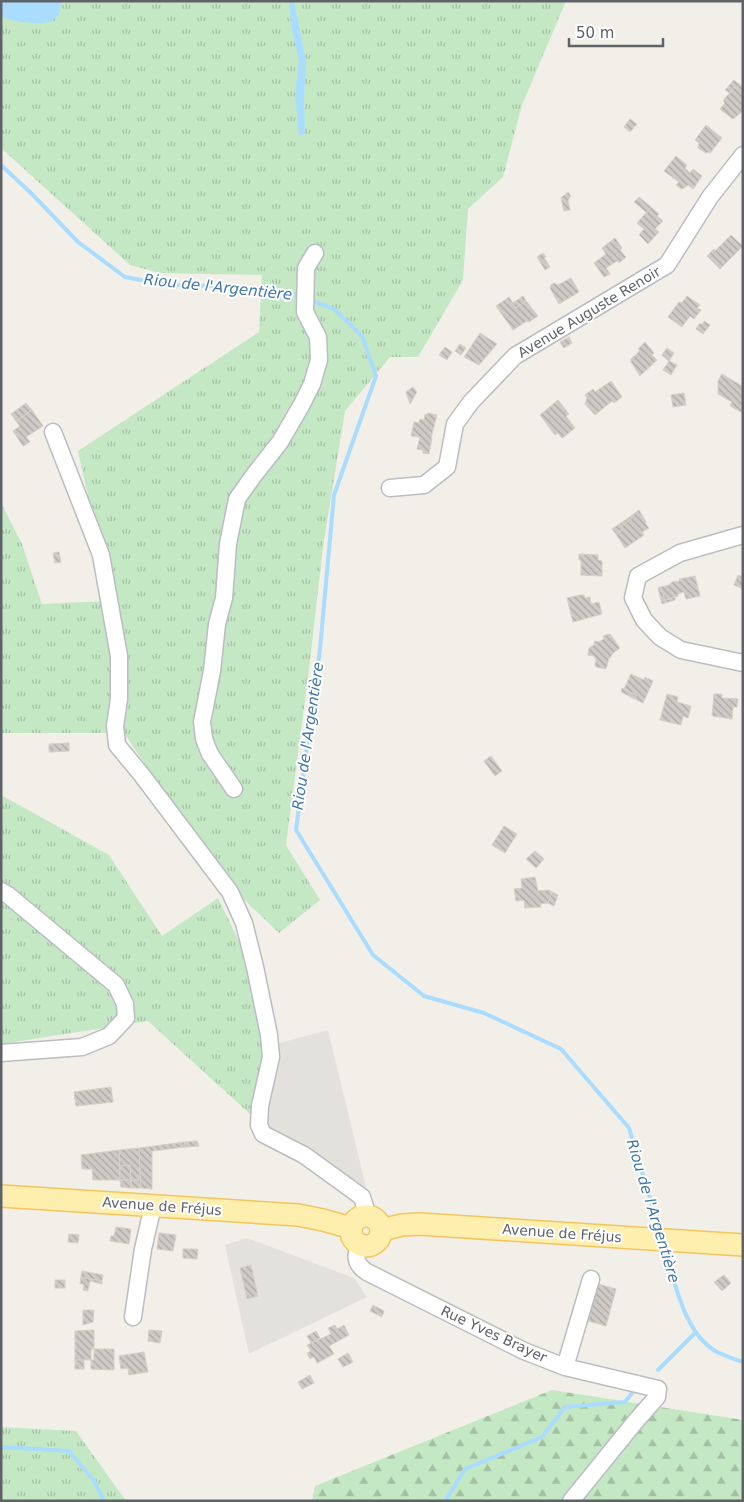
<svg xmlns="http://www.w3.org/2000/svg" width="744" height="1502" font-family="'DejaVu Sans',sans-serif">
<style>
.industrial{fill:#e3e1dc}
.grass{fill:url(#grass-tufts)}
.forest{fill:url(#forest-firs)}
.water{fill:#a9dcff}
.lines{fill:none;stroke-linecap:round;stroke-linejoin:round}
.stream{stroke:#a9dcff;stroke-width:4}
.building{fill:url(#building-back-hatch);stroke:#d6d0c5}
.minor-casing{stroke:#babdc1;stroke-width:19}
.major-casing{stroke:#f5c55d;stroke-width:24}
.minor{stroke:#fff;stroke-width:16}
.major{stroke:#ffefae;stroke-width:21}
.labels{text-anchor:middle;stroke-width:4;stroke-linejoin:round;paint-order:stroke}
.street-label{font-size:14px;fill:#5f6368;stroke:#fff}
.water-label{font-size:15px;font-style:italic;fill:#3f77ac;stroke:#fff}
</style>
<defs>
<pattern id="grass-tufts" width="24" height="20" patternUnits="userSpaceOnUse" patternTransform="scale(1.25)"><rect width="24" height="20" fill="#c5e8c4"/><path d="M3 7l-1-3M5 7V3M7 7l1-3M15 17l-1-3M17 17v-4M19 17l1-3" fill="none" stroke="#a3c0a3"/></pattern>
<pattern id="forest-firs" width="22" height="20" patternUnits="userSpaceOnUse" patternTransform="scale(1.25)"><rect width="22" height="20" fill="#c5e8c4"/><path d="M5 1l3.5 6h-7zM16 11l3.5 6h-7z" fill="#a3c0a3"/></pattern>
<pattern id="building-back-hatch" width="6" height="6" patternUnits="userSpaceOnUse" patternTransform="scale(1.25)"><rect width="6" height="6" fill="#cecbc6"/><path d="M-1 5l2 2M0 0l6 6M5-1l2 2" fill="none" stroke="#aaa8a5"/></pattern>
</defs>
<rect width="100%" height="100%" fill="#f1efe7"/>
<path class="industrial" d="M328,1030L366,1187L263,1126L276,1044Z
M247,1238L354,1278L367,1297L249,1354L225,1245Z"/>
<path class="grass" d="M1,1H566L522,105L503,177L468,209L463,280L418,357H390L345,411L323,547L308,678L286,845L320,900L279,933L230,886L194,837L124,733H1V503L22,544L42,604L109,601L101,555L78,451L259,332L262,275L160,273L130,265L1,148Z
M1,795L109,855L162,936L218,898L249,962L276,1044L263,1126L148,1021L1,1044Z
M1,1427L76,1431L126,1501H1Z"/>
<path class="forest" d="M552,1390L743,1420V1501H312L315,1486Z"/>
<path class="water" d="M1,1H60L61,2C60,9 60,16 53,20C42,27 13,21 1,17Z
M289,1H294L306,61L304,98L305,134L299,136L295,95L299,61L292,30Z"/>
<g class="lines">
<path class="stream" d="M1,165L32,194L78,242L125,277L168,285L221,286L292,294L301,297
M310,300L334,309L362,336L376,376L334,495L320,649L296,830L373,955L424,996L484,1013L561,1049L629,1128L660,1232
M664,1246C674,1280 684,1334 717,1352C725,1356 734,1359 743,1362
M658,1370L695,1333
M1,1447L69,1451L94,1481L104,1501
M445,1501L465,1469L542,1437L565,1407L625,1402L632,1393"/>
</g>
<path class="building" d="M734,80L740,85L736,89L734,87L730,93L725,90Z
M740,85L743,87V111L733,119L720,109L725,103L723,101L734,87L736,89Z
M630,119L637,124L630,132L624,127Z
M706,125L722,138L711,152L706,153L698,148L699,143L695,140Z
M676,156L687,165L685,168L690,173L693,169L702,176L693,189L688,185L684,188L681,189L676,185L679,182L664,171Z
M568,192L571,196L568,200L570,210L564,211L561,198Z
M639,197L651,207L647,213L634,202Z
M651,207L659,214L657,216L663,221L655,229L659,232L648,244L639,235L644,229L637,223Z
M731,235L743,246L720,269L707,256L714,249L715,251Z
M615,238L622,248L620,250L626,257L619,263L617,261L606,268L610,274L604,277L594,263L606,254L602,248Z
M543,253L546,257L544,258L550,267L545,270L537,257Z
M571,278L579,292L559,304L550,288L551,285L554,283L558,285Z
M523,296L526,301L516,308L513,303Z
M687,296L700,305L697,308L701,310L694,319L690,316L682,327L668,317L679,302L682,303Z
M509,297L516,308L526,301L538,316L529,322L527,321L513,330L496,306Z
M704,321L710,325L703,334L696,329L700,323L702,325Z
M480,333L497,344L479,365L464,357Z
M569,337L572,343L564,348L560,342Z
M645,342L654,353L652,355L657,360L640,376L631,362V359L640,351L638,349Z
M460,344L466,348L461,355L455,351Z
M445,347L452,352L447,360L439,355Z
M667,348L674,353L669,361L662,355Z
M669,361L677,365L671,375L663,370Z
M722,374L742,386L741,388L743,389V413L730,406L732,402L718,394V381Z
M611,381L622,397L614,403L612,401L595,415L585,404L587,398L585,395L593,389L595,392Z
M413,387L417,392L410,404L406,392Z
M684,393L686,405L673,407L671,395Z
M558,400L569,414L566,416L575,428L562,438L558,433L555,435L540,415Z
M26,403L32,410L16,421L11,414Z
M32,410L43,426L26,437L30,442L23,446L13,431L20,426L16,421Z
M428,413L437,415L431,438H432L429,454L423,453V450L417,449L420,437L411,436L414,422L419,423L420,419L424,420L425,414L427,415Z
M639,510L646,522L645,523L649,528L642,532L644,535L625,548L616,534L623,529L621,526L632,518L631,516Z
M631,516L632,518L621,526L623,529L616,534L612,529Z
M59,552L61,562L55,563L53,553Z
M579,554L598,555V560L602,561V576L581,575V560H579Z
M738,575L743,577V589L734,585Z
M695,576L700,596L686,599L684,592L678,594V596L665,600L661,587L669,585L672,582L680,581L679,579Z
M661,587L665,600L675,597V600L662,604L658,588Z
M580,595H584L585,598L590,597L591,604L599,602L602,614L573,622L567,598Z
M610,634L620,648L613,653L610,658H609L606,669L596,667L595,665L596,660L594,656L588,655L589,648L594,645L595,641L599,642L604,639L603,636Z
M631,674L644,680L645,677L653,681L643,703L635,699L636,695L624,689Z
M622,688L636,695L635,699L621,692Z
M667,694L678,697L677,702L691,706L688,718L683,716L681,725L660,720Z
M714,694H722V698L738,699L737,707H733L732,719L712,716Z
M69,743V751L49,752V744Z
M491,756L502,771L495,776L484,761Z
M504,826L517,834L505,853L492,845Z
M535,851L544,859L536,868L526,859Z
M535,877L538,891L549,890L552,892L548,903L540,904L541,907L525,908L524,900L516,901L514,889L522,888L521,879Z
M552,892L558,895L554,906L548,903Z
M111,1087L113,1102L76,1106L74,1092Z
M197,1141L199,1146L185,1147V1142Z
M185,1142V1147L152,1151V1189L141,1188L139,1148Z
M139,1148L140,1180H131L130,1165L120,1166L119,1150Z
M119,1150L120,1180H93L92,1169H82L81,1155Z
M130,1165L131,1180H120V1166Z
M120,1180H131V1188L121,1187Z
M131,1180H140L141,1188H131Z
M116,1227L131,1229L129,1244L110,1241L111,1236H114Z
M159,1233L176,1235L173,1251L157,1249Z
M69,1234L79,1235L78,1243L68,1242Z
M183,1249H198L197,1259L183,1258Z
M251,1265L258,1296L247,1299L240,1268Z
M82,1271L103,1275L102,1281L81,1277Z
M724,1275L731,1283L722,1291L714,1282Z
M81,1277L102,1281V1284L90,1281L88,1291L83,1290L84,1284H80Z
M55,1280H65V1288H55Z
M598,1284L616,1289L606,1326L588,1321Z
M373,1305L384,1311L382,1317L370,1311Z
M83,1310H94L93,1322L83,1325Z
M335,1325L337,1329L344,1325L349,1335L329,1346L334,1354L317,1363L314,1357L310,1359L307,1353L311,1351L307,1345L331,1334L328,1328Z
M94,1330V1349H91V1360H75V1331Z
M149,1330L162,1331L160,1343L148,1341Z
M316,1331L320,1338L311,1343L307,1336Z
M94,1349H114V1370L91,1369V1360H94Z
M144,1352L148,1372L129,1375L128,1368L121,1369L119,1356Z
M348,1353L353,1362L343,1367L338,1359Z
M75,1360H84V1369H75Z
M310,1375L314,1383L302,1389L298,1382Z"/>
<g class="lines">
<g class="minor-casing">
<path id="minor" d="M53,432L101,555L119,656V699L115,726L117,745L141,774L230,892L244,923L255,967L269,1035L271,1057L260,1106L259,1125L263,1134L304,1155L362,1197L368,1216
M390,488L424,485L447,467L455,424L471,402L515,356L667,265L710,197L743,155
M743,535L680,553L638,576L633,598L644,620L660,637L681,650L743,663
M234,789L210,754L204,739L202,722L212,671L217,624L224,598L228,544L237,499L254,475L280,442L302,404L312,384L319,360L318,337L305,312L306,268L315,253
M1,891L8,895L116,985L125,1004L126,1018L109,1036L82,1047L1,1053
M359,1245C354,1257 356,1265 367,1272L524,1351L565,1367L658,1389L657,1397L635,1422L571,1501
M133,1317L143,1249L153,1206
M565,1367L591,1279"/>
</g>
<g class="major-casing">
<path id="major" d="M1,1196L298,1215L323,1220L351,1228
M351 1231a15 15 0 1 1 30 0a15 15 0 1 1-30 0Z
M381,1230L402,1225L420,1224L743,1245"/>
</g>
<use href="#minor" class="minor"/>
<use href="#major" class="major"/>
</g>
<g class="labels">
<g class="street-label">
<text transform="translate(589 312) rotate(-31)" y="5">Avenue Auguste Renoir</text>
<text transform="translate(162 1206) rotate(4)" y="5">Avenue de Fréjus</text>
<text transform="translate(562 1233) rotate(4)" y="5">Avenue de Fréjus</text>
<text transform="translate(494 1334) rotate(25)" y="5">Rue Yves Brayer</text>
</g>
<g class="water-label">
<text transform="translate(218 287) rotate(6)" y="5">Riou de l'Argentière</text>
<text transform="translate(308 736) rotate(-82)" y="5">Riou de l'Argentière</text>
<text transform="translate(653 1211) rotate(73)" y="5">Riou de l'Argentière</text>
</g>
</g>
<rect width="744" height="1502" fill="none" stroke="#5f6368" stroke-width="5"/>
<path d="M569 38v8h94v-8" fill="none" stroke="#5f6368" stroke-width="2.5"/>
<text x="576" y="38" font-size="15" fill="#5f6368" stroke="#ffffff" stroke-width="4" paint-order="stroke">50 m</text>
</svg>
